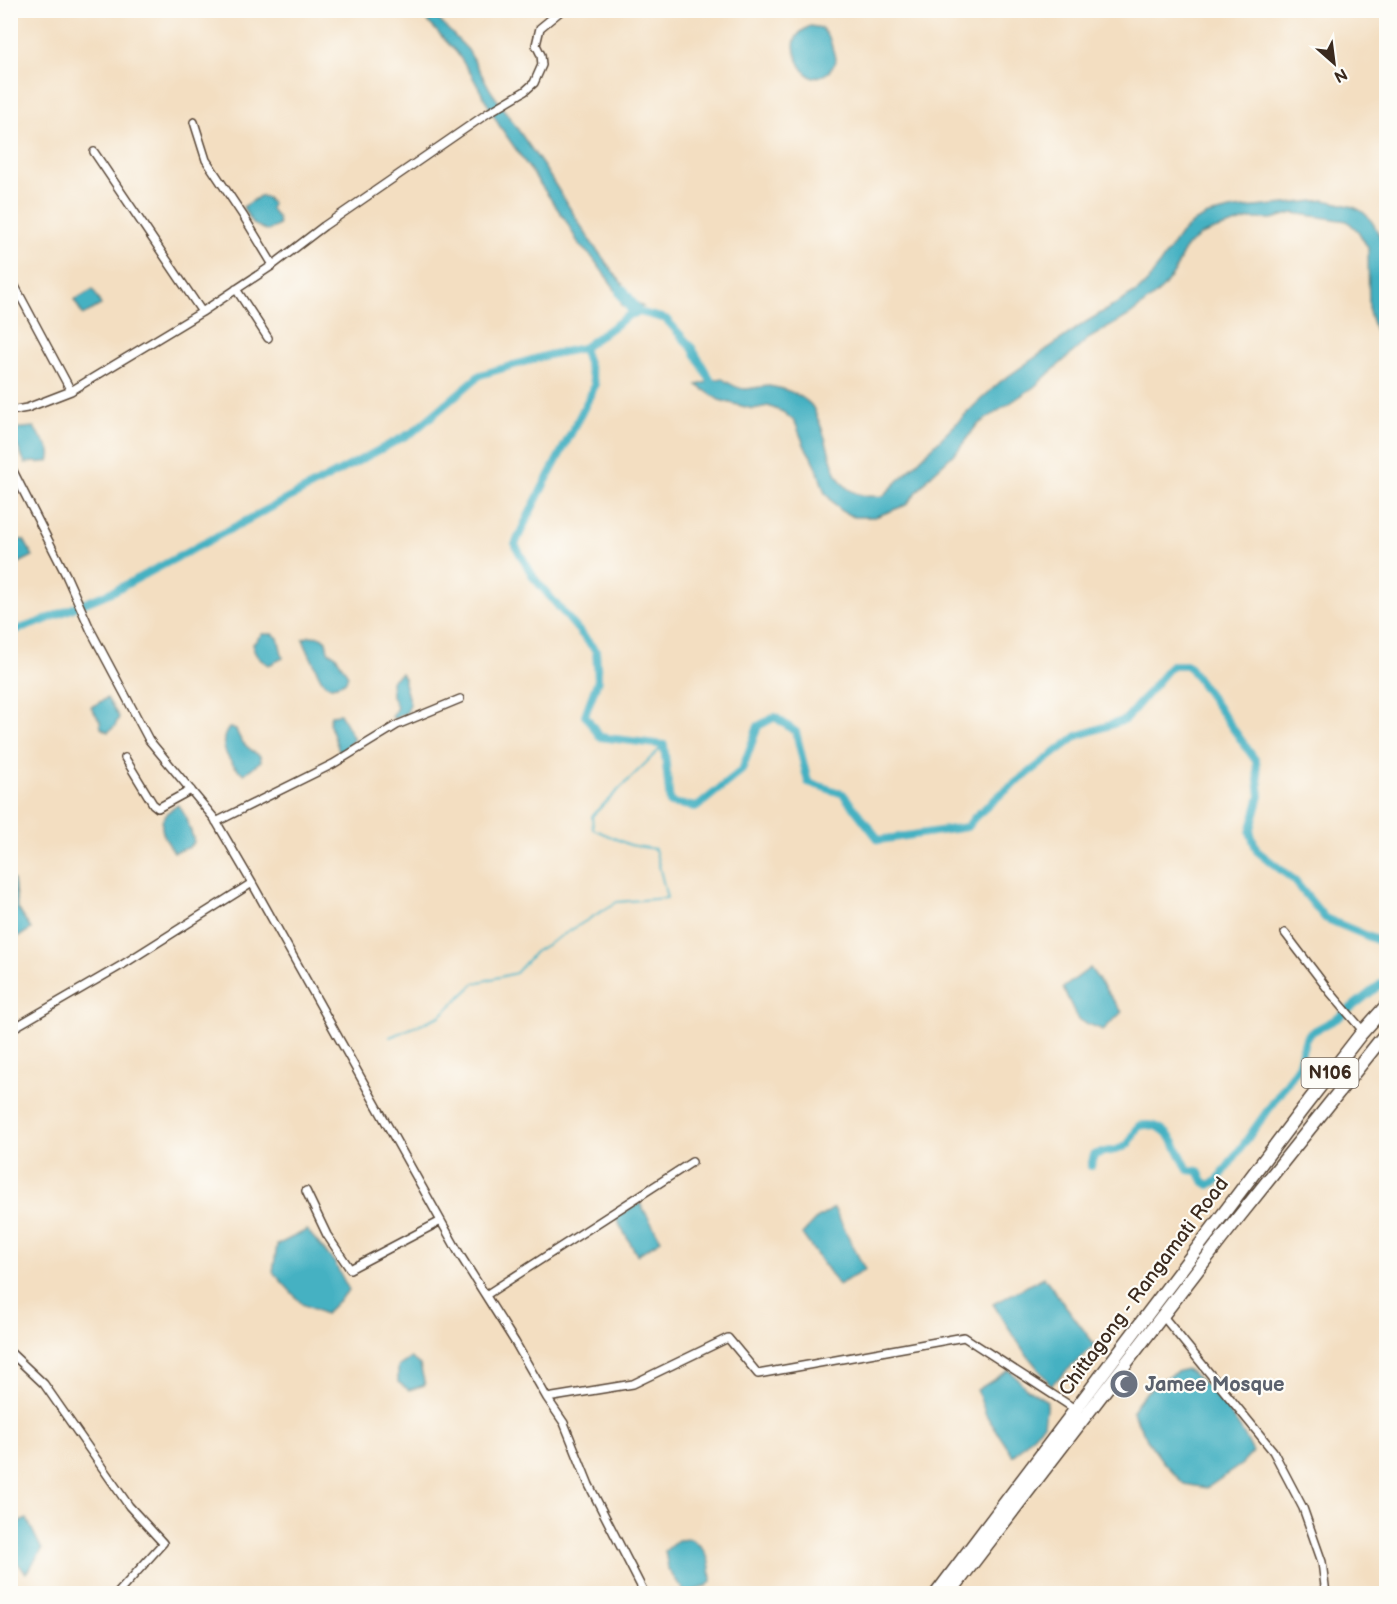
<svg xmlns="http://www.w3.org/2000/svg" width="1397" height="1604" font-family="'Balsamiq Sans',sans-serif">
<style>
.water{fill:#44b1c2;stroke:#406e70;stroke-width:1.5}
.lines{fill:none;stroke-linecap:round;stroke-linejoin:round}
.stream{stroke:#44b1c2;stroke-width:2}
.canal{stroke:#44b1c2;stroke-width:8}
.river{stroke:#44b1c2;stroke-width:14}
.street-casing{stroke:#574536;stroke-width:10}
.highway-casing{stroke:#574536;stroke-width:15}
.street{stroke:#fff;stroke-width:7}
.highway{stroke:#fff;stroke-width:12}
.labels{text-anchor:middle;stroke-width:4.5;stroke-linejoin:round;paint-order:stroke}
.shield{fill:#fdfcf7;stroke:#75695f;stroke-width:1.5}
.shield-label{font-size:18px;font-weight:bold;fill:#3b2a1e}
.street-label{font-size:20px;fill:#3b2a1e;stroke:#fdfcf7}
.worship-label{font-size:20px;font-weight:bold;fill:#5b616d;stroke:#fdfcf7;text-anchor:start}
</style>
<rect width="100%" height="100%" fill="#fdfcf7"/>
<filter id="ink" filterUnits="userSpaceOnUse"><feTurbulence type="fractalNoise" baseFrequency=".0167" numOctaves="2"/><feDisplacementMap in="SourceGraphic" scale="12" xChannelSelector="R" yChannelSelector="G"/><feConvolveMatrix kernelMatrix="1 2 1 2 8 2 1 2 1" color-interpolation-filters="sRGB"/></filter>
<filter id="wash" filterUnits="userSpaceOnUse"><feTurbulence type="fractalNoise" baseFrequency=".008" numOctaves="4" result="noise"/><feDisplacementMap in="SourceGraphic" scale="24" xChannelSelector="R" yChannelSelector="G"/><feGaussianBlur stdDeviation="1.35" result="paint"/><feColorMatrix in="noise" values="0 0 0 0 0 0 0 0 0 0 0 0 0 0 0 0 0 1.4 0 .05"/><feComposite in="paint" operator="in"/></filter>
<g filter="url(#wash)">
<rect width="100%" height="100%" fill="#f3dec1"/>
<path class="water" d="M418,11H430L468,50L491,91L544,167L591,242L635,301L643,307H623L613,286L592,257L580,246L566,221L499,125L471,74L457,53Z
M810,26L822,28L830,40L836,61C830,73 825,76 813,78C801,72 788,47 798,35C801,31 807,28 810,26Z
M260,196L266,197L272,203L271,209L278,218L279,225L268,231L253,224L243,207Z
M1325,200C1336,203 1355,205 1364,213C1396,241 1387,308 1386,346L1377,336L1369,312L1368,248L1358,231L1347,221L1293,213L1272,219H1250L1214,230L1201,235L1185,248L1174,273L1163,288L1153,297L1130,315L1088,339L1034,387L977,425L958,450L931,475L906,505L875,517H854L841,511L825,493L815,463L805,447L795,422L783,412L768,406L753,409L719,400L697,385L721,378C728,383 737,389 746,389C753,389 761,386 769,386C783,388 801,394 811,405C814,408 815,413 817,417C836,455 827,501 883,496L977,403L1000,382L1086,322L1138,291L1148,281L1180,234L1194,222L1208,215L1235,209Z
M93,289L101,305L83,315L74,300Z
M34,427C40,440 55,447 49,461C40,464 34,461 25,463L11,432V429Z
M11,539L24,540L33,556L19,563L11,556Z
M262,634H273L278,638L283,658L269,665C260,660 253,655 253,644Z
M310,636L321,637L326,641L328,651L336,656L348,675L346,681C326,692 322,684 315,666C311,657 306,648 303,639Z
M401,673L404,678V683L410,704L407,712L395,719L392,717L397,707L392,696L391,681Z
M107,698L119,717L115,726L108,732L101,728L100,721L91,707Z
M340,714L354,739L340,753L329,723L331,715Z
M229,728L236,729C240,743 248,748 260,756L261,761L244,774C229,764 216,744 229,728Z
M178,805C186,814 191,830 194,842L188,848L174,852C160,833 154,818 178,805Z
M11,879L14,880L17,907L31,929L20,936L11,937Z
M1090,968L1122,1012L1103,1030L1078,1020L1063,988Z
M640,1203L661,1240L637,1255L615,1217Z
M834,1208L865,1270L838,1285L802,1234L815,1220Z
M307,1230L334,1262L349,1290L325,1314L302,1304L273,1272L277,1245Z
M1044,1277L1095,1345L1051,1385L1024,1351L993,1304Z
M411,1358L420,1365L425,1385L409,1390L398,1382V1367Z
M1186,1369C1212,1386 1240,1424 1253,1452L1242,1464L1207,1488L1184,1484L1163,1462L1148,1441L1132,1411C1141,1393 1166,1374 1186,1369Z
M1009,1370L1026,1388L1047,1401L1044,1424L1013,1456L986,1415L977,1390Z
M27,1519L42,1550L26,1573L11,1555L10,1526Z
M690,1539C708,1547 711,1564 711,1582L705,1587L685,1593L668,1569L665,1551L678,1540Z"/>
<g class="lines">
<path class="stream" d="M390,1037L440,1016L475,983L516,973L535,952L617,902L667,898L655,849L630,845L593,829L592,816L664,745"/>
<path class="canal" d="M583,348L595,385C570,440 538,490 515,545L534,578L596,651L598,680L585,715L600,737L664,745L670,803L697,807L742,770L758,726L775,717L796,732L808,782L843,794L879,840L967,827L975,817L1001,794L1077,736L1125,720L1172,665H1188L1256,761L1260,796L1250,832L1257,851L1294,880L1325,918L1386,944
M10,632L40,622L116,590L413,432L480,375L548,355L583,348L635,311L666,319L692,348L716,390
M1091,1166L1094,1155C1105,1150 1120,1152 1128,1144C1132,1139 1135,1131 1139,1126C1169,1119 1177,1149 1188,1170L1198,1171L1203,1181L1209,1185L1218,1180L1297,1069L1306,1038L1310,1033L1338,1018L1386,980"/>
<path class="river" d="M622,292L635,311"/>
</g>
</g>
<g filter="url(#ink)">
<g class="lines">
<g class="street-casing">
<path id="street" d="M194,122L206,160L244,217L273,265
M94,152L202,312
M10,277L71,391
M236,289L268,338
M10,411L27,408L71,391L202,312L273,265L324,226L488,113L525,91L534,83L542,65L541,55L536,45L540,28L562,10
M10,465L66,575L91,631L149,740L214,818L252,883L460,1255L515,1342L547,1398L564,1423L589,1485L645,1594
M125,758L153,804L158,808L191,790
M216,822L333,764L397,725L460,699
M1285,933L1330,992L1364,1032
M10,1030L122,965L252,883
M306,1191L327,1235L350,1269L441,1221
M486,1295L692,1162
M1162,1315L1273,1451L1303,1508L1322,1562L1326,1594
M10,1352L44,1384L129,1506L163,1543L117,1594
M547,1398L633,1384L728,1338L758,1374L964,1337L1075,1409"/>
</g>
<g class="highway-casing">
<path id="highway" d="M936,1594L1301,1111L1360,1035L1386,1006
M949,1594L1222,1238L1386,1033"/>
</g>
<use href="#street" class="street"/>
<use href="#highway" class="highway"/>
</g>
</g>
<defs>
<g id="mosque-disc" transform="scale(1.5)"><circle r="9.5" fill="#6b7280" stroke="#fdfcf7"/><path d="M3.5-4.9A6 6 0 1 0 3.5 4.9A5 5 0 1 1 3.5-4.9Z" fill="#fff"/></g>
</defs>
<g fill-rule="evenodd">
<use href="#mosque-disc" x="1124" y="1384"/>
</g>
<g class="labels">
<rect class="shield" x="1301.5" y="1058" width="57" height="30" rx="4.5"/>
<g class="shield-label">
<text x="1330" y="1079">N106</text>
</g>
<g class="street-label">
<text transform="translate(1143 1286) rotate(-53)" y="7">Chittagong - Rangamati Road</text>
</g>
<g class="worship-label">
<text x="1145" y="1391">Jamee Mosque</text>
</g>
</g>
<rect width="1397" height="1604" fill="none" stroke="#fdfcf7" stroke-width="36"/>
<g transform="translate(1334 63) rotate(152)" stroke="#fdfcf7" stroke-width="4.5" paint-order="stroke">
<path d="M0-4.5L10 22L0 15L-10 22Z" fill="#3b2a1e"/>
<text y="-9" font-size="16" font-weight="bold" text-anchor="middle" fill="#3b2a1e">N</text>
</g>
</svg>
